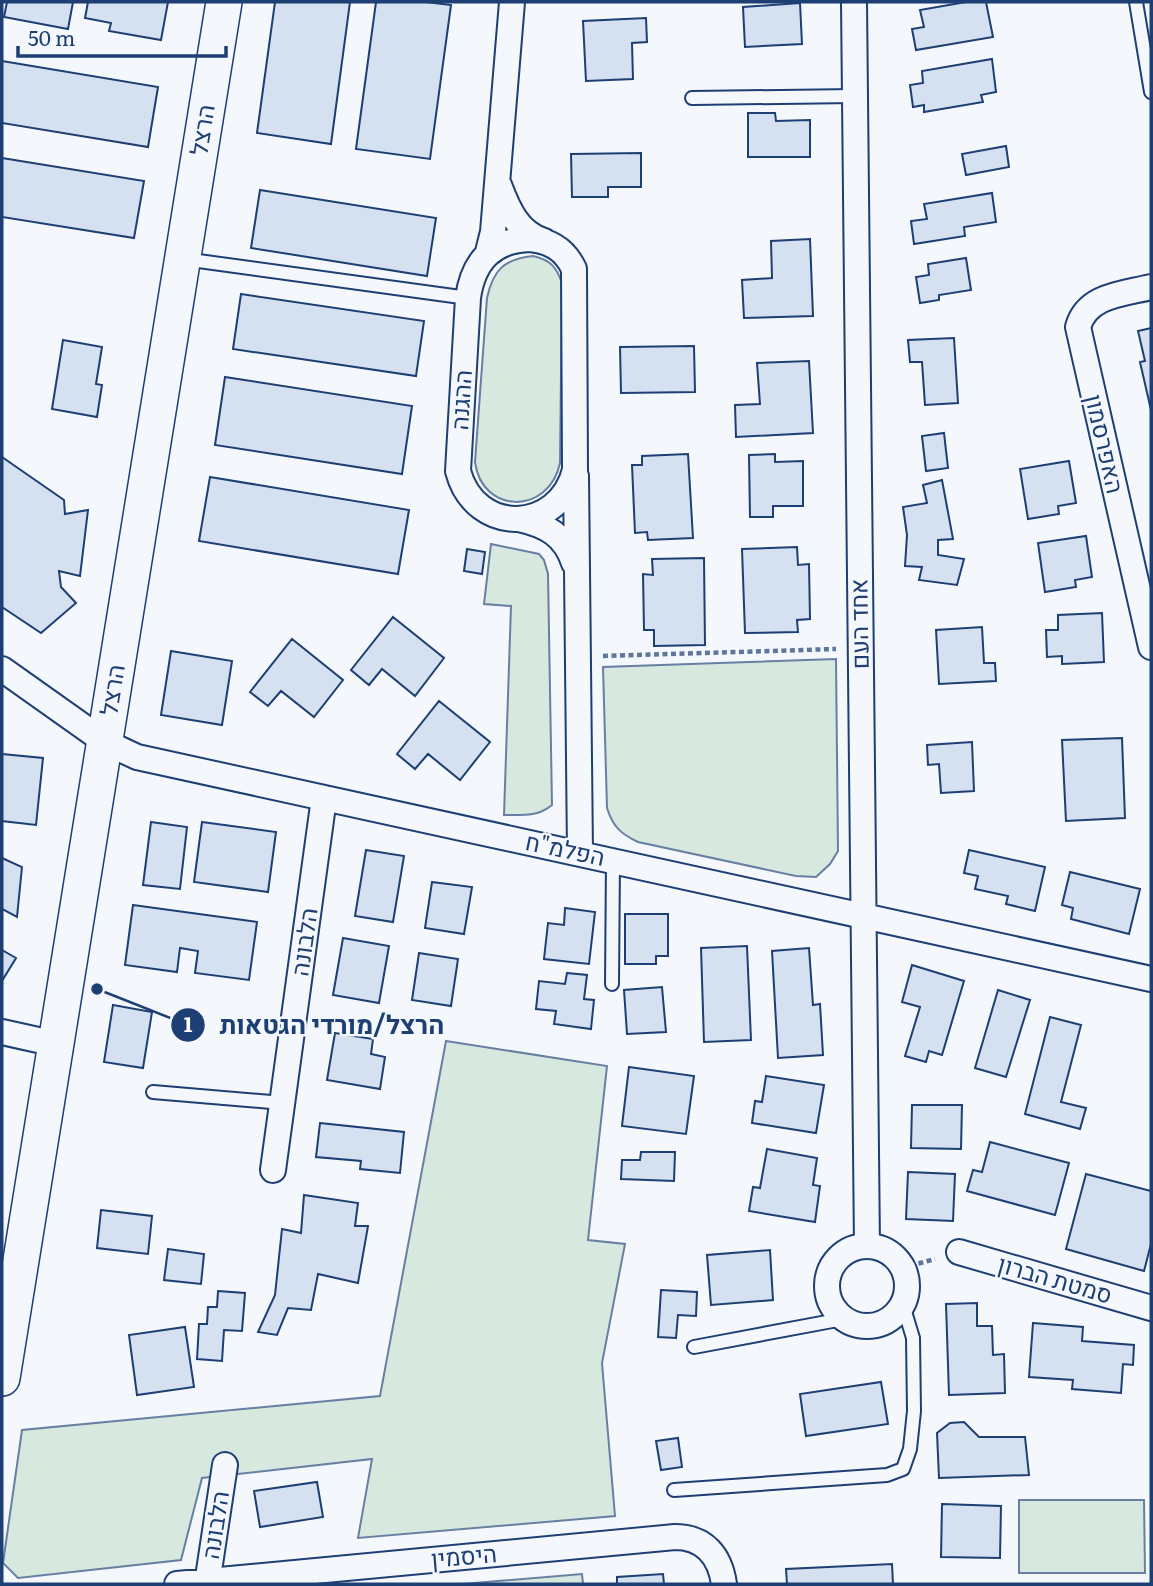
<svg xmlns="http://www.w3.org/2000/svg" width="1153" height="1586" font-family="Literata,Heebo,serif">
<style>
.green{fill:#d7e8df;stroke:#687fa3;stroke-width:2}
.building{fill:#d5e0f0;stroke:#1d3f73;stroke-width:2}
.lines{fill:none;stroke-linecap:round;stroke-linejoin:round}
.lane-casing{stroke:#1d3f73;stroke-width:16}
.street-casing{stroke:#1d3f73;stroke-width:28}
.secondary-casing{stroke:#1d3f73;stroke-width:38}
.path{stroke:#5e769c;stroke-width:4.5;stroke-dasharray:5 3.5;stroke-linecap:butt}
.lane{stroke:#f4f7fb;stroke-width:12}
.street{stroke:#f4f7fb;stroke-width:24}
.secondary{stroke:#f4f7fb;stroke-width:35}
.labels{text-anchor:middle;stroke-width:5;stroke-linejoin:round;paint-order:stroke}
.street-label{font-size:24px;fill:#1d3f73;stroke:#f4f7fb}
.leader{fill:none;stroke:#1d3f73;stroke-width:2.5}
.callout-dot{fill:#1d3f73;stroke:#f4f7fb;stroke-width:2.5}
.mark-label{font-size:21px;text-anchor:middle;font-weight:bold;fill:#fff}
.callout-label{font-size:26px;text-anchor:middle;font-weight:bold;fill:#1d3f73;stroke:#f4f7fb;stroke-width:5;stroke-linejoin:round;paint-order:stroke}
</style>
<rect width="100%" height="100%" fill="#f4f7fb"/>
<path class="green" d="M533,256C550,260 556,266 562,283L560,463C549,515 482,515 475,462L487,298C493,270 504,259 533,256Z
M491,544L539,554L544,560L548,574L552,805C538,817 522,815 504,815L511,606L484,604Z
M836,659L838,851L830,864L816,877L796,876L638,842C621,834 613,827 607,808L603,667Z
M446,1041L607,1066L588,1240L625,1244L602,1363L615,1516L358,1538L372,1459L202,1478L181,1560L18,1578L3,1563L22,1430L380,1396Z
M1019,1500H1144L1145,1573H1019Z
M582,1574L583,1584H462Z"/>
<path class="building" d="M7,2H73L68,29L4,17Z
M88,2H168L161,40L109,31L111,23L85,18Z
M275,2H350L331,144L257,133Z
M376,2H426L451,5L430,159L356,149Z
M966,2H986L993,37L916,50L912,29L924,27L920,10Z
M800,3L802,44L745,47L743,7Z
M646,18L647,42L632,43L633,79L586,81L583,21Z
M992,59L996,92L981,95L983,102L924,112V105L913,107L910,85L923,83L922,71Z
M2,61L158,87L148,147L2,123Z
M748,113H775L776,121L810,120V157H748Z
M1006,146L1009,167L966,175L962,154Z
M641,153V187H608V197H572L571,154Z
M2,158L144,181L134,238L2,217Z
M260,190L436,218L427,276L251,248Z
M992,193L996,222L964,227L965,236L914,244L911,221L927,219L924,204Z
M810,239L813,316L744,318L742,280L772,278L771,241Z
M966,258L971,290L939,295V300L920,303L916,277L929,275L928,264Z
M241,294L424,321L416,376L233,349Z
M1151,328V410L1140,362L1145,361L1138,331Z
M954,338L958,403L925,405L922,362H910L908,340Z
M63,340L102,347L96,384L102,385L97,417L52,409Z
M694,346L695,392L621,393L620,347Z
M809,361L813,433L736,437L735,405L760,404L757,363Z
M225,377L412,406L402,474L215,445Z
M944,433L948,468L926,471L922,436Z
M688,454L693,538L648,540L647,532L635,533L632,465H642V456Z
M775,454V462L803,461V506H773V517H750L749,455Z
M2,457L64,500L65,514L88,510L80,576L59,571L61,587L76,603L41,633L2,607Z
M1069,461L1076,503L1058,506L1059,514L1028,519L1020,469Z
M210,477L409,510L398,574L199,541Z
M942,480L953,539L938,540V555L964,559L957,585L919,580L922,567L905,566L907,535L903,507L927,503L923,485Z
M1086,536L1092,577L1075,580L1076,587L1045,592L1038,543Z
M797,547L798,565L809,564L810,619L797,620L798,632L745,633L742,549Z
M467,549L485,552L482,574L464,571Z
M704,558L705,645L654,646V630H644L643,574L653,575L652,559Z
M1102,613L1104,662L1062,664V656L1047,657L1046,630H1058V615Z
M393,617L444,658L415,696L382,669L369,685L351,670Z
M982,627L984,663H995L996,681L939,684L936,630Z
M292,639L343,680L314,717L281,691L268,706L250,692Z
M171,651L232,661L222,725L161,715Z
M439,701L490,742L460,780L428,754L415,769L397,754Z
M1122,738L1125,818L1066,821L1062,740Z
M972,742L974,791L941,793L939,764L928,765L927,745Z
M2,754L43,758L36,825L2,821Z
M151,822L187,827L180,889L143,885Z
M202,822L276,832L268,892L194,882Z
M366,850L404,856L393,922L355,916Z
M969,850L1045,867L1035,911L1006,904L1008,896L975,889L978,876L964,873Z
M2,858L22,867L17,917L2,909Z
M1070,872L1140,889L1129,934L1071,919L1073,908L1062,905Z
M432,882L472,887L464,934L425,928Z
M133,905L257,922L249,980L195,973L198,951L180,948L177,972L125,965Z
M565,908L595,912L589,964L544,959L548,923L564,925Z
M625,914H668V956H656V964H625Z
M343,938L389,946L379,1003L333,995Z
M747,946L751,1040L704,1042L701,948Z
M809,948L813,1005L820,1004L823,1055L778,1058L772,951Z
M2,950L16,958L2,981Z
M419,953L458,959L451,1006L412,1000Z
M912,965L964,981L942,1055L929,1051L926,1062L905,1056L920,1007L902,1002Z
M567,973L587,975L584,999L594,1000L591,1029L554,1024L556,1011L536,1009L539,981L565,984Z
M662,987L666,1032L627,1034L624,990Z
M998,990L1030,1000L1006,1077L975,1068Z
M113,1005L152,1012L143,1068L104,1062Z
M1050,1017L1081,1025L1061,1102L1086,1108L1080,1129L1025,1114Z
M335,1033L373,1039L371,1054L385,1057L380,1089L327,1080Z
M629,1067L694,1076L686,1134L622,1126Z
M766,1076L824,1085L816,1133L752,1123L755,1101L762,1102Z
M912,1105H962L961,1149L911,1148Z
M320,1123L404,1132L400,1173L360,1169L361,1161L316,1157Z
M990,1142L1069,1163L1055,1215L967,1191L973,1170L982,1172Z
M767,1149L817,1158L813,1185L820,1186L815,1222L749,1211L753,1187L760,1188Z
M641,1152H675L674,1181L621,1179L622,1160H640Z
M908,1172L955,1174L953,1221L906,1219Z
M1086,1174L1151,1191V1244L1144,1271L1066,1249Z
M304,1195L358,1203L355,1226H368L358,1283L318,1274L311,1310L288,1308L277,1335L258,1332L275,1295L282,1229L301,1233Z
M101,1210L152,1216L148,1254L97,1248Z
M168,1249L204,1254L201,1284L164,1280Z
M770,1250L773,1300L711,1305L707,1255Z
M661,1290L697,1292L696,1316L678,1315L676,1338L658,1337Z
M218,1291L245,1293L242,1331L224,1330L222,1361L197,1359L199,1324H207L208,1307H217Z
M977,1303V1326H992L993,1355L1004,1354L1005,1393L949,1395L946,1304Z
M1033,1323L1083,1327L1082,1341L1134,1345L1133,1365L1123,1364L1121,1393L1072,1389L1073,1380L1029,1377Z
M185,1327L194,1387L137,1395L129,1335Z
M881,1382L888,1424L806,1436L800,1394Z
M964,1422L979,1437H1025L1029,1475L939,1478L937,1433L950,1423Z
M678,1438L682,1467L661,1470L656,1441Z
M317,1482L323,1517L260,1527L254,1491Z
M942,1504L1001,1506L1000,1558L941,1557Z
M892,1564L893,1584H787L786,1569Z
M663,1574L664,1584H617V1577Z"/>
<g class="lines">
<g class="lane-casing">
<path id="lane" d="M1136,2L1151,92
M692,98L855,96
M184,259L468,298
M612,984L613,860
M153,1092L283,1103
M694,1347L843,1319
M674,1490L887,1475L903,1469L910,1449L914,1411L913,1338L903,1305"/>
</g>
<g class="street-casing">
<path id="street" d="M854,2L867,1246
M499,185C508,209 518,233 544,241
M530,239C551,241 565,250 574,269L575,470C559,534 475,536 458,471L468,298C473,262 492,240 530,239Z
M488,252L493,232L512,2
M1151,287C1123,294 1087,295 1078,327L1151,647
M576,476L580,853
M519,519C546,525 565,535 574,563
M2,669L105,742L137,757L1151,979
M2,1032L56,1044
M273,1170L324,798
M827 1286a40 40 0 1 1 80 0a40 40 0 1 1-80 0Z
M959,1252L1151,1308
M177,1584L675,1537C705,1537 720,1556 724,1584
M207,1584L225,1465"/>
</g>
<g class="secondary-casing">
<path id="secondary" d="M2,1378L224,2"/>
</g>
<path class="path" d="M603,656L836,649
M902,1268L935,1259"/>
<use href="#lane" class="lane"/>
<use href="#street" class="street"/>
<use href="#secondary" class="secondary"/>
</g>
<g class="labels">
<g class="street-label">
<text transform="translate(203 130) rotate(-81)" y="8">הרצל</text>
<text transform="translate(462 400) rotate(-86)" y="8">ההגנה</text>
<text transform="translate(1104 444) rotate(77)" y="8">האפרסמון</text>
<text transform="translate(860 624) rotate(-91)" y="8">אחד העם</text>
<text transform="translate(113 690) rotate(-81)" y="8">הרצל</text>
<text transform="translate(565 850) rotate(12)" y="8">הפלמ"ח</text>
<text transform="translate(305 942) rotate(-82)" y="8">הלבונה</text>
<text transform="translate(1055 1280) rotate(16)" y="8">סמטת הברון</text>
<text transform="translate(216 1525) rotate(-81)" y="8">הלבונה</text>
<text transform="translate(464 1557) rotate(-5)" y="8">היסמין</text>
</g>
</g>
<path class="leader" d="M97 989L188 1025"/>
<g class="callout-dot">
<circle cx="97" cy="989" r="7"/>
<circle cx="188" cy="1025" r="18"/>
</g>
<g class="mark-label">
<text x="188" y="1032">1</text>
</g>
<g class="callout-label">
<text x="332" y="1034">הרצל/מורדי הגטאות</text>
</g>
<rect width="1153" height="1586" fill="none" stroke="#1d3f73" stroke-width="7"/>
<path d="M18 46v10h208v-10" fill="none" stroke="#1d3f73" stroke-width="3.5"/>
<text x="28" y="46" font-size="21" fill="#1d3f73" stroke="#f4f7fb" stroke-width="5" paint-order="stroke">50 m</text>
</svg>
